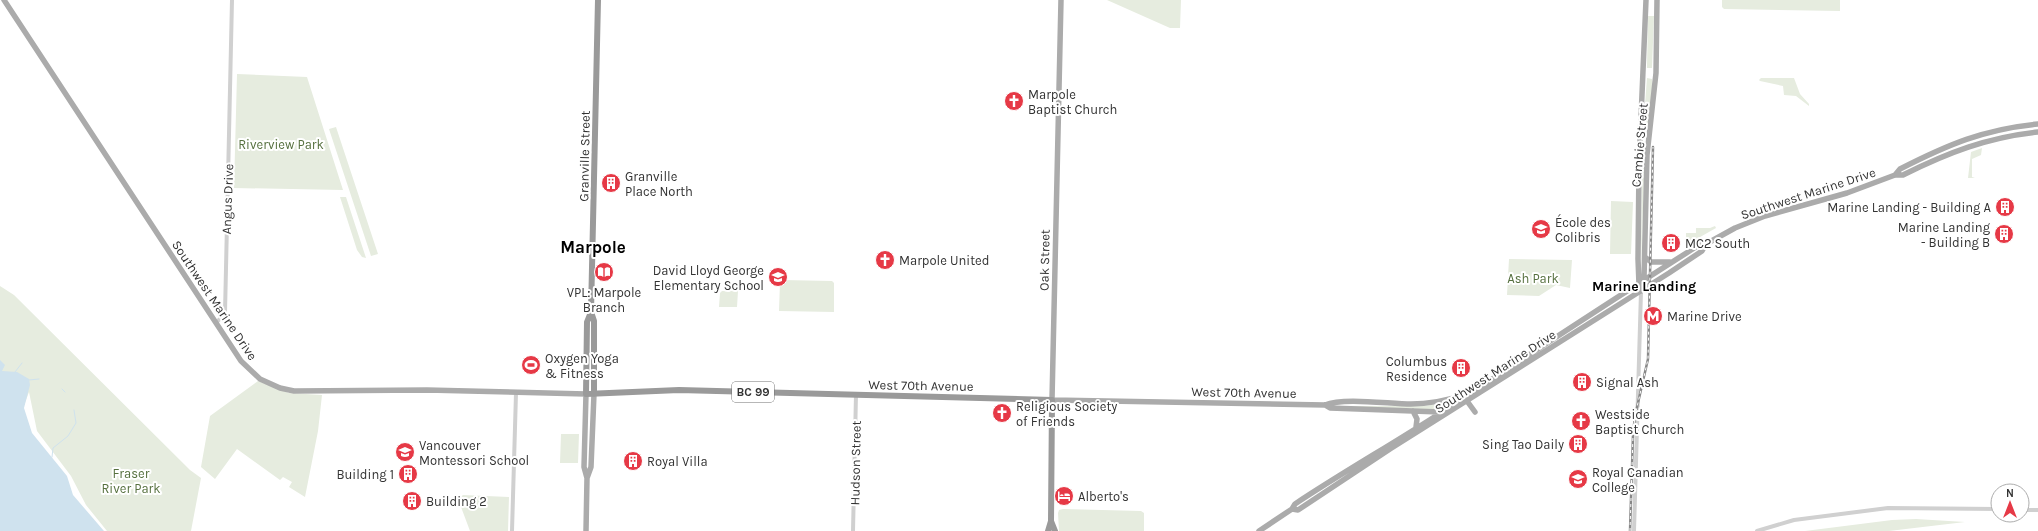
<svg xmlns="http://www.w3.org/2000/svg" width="2038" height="531" font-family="Karla,sans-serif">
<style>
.green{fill:#e6ecdf}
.water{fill:#cfe2ee}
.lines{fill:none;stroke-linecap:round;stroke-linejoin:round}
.stream{stroke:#cfe2ee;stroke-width:1}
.minor{stroke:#d0d0d0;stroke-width:4}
.major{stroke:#ababab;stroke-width:5.5}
.highway{stroke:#9a9a9a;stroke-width:6}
.rail-casing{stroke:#888;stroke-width:2.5}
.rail{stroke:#fff;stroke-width:1;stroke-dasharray:3;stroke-linecap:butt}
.labels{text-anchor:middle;stroke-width:4;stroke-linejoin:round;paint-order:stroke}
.shield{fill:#fff;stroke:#707070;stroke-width:1}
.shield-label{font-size:12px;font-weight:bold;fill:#333}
.poi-label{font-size:13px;fill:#333;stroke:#fff;text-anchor:start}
.park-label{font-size:13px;fill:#56703f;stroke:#fff}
.street-label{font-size:13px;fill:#333;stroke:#fff}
.neighbourhood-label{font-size:14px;font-weight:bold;fill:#000;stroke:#fff}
.district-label{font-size:17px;font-weight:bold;fill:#000;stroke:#fff}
</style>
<rect width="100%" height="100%" fill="#fff"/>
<path class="green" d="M1107,0H1181L1180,28H1170Z
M1722,0H1840V11L1724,9L1722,7Z
M1648,16H1654L1652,68H1647V65Z
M237,74L307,77L343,190L234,188Z
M1647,78L1652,79V96L1647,128L1643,130Z
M1761,78H1794L1800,94L1809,104V106L1796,96L1784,95L1783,86L1760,81L1759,80Z
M336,127L378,254L371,256L329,129Z
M1642,140L1645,142L1641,272Z
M1982,148L1981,155L1972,159V177L1975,178H1968L1971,152Z
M340,197H346L366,258L362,257L357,250Z
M1611,201L1633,202L1631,254H1610Z
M1715,226L1716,228L1686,245V233H1696V228H1710Z
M1509,259L1572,260L1570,288L1556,285L1539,296L1507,295Z
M782,280L832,281L834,283V312L779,311L780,282Z
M0,286L14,295L190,470L201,478L191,531H107L86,505L71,476L37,431L29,392L23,408L0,385Z
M722,291H738L737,307H719L720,293Z
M258,381L289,393L322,395L318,431L305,497L289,487L292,482L283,477L280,480L237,449L215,479L201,467L210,416Z
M1446,403L1436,410L1331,406H1424Z
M561,434H579L578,463H560Z
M463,495L509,497L508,531H470L458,499Z
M1063,509L1141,511L1144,513V531H1059L1058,513L1059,510Z
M1916,519L1965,522L1889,531H1805L1892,520Z"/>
<path class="water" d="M0,360L5,365L2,371L17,372L29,379L30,385L24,408L32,433L67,476L73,495L104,531H0Z"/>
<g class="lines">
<path class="stream" d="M15,372L22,363
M29,380L39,379
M62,389L65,392
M52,457L53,448L68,436L76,423L74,410"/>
<path class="minor" d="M217,322L225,313L232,0
M2022,510H2038
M512,531L516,393
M853,531L856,394
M1634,531L1641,291
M1757,531L1794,520L1888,508L1998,509"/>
<path class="major" d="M4,0L241,361L260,379L280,388L294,391L427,390L586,394L584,467L587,478
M1061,0L1052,400L1325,405C1344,397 1389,404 1411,404C1429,404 1445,401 1463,395
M1895,175L1900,169C1947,145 1984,129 2038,124
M1645,257L1651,262H1670
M1639,285L1638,259L1639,165L1646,0
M1641,291L1644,279L1647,155L1656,73L1657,0
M1467,401L1475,412
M1325,405L1330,408L1440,412
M1413,411L1417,419L1416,427
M1292,509L1298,510L1390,449L1669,273L1702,251L1706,244
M586,531L587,478L591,467L594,394
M1259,531L1292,509L1295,504C1343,472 1393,444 1442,412C1527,356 1612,300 1699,245L1706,244L1735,228L1765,216L1847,193L1895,175H1903C1947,153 1988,137 2038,132"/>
<path class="highway" d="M591,312L587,322L586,394L679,390L1052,400L1051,521L1048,531
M594,394V321L591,312L598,0
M1051,521L1055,531"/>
<g class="rail-casing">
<path id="rail" d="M1630,531L1633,435L1635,416L1648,359L1653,147"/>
</g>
<use href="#rail" class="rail"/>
</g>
<defs>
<g id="church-disc" transform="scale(1)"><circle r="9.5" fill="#e63946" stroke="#fff"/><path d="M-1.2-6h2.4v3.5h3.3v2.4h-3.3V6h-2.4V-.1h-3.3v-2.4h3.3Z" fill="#fff"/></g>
<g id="building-disc" transform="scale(1)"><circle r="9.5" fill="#e63946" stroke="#fff"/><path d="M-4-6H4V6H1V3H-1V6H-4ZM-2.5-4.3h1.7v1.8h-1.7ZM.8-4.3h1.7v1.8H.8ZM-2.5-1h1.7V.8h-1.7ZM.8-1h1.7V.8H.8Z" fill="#fff"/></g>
<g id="school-disc" transform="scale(1)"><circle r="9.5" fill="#e63946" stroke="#fff"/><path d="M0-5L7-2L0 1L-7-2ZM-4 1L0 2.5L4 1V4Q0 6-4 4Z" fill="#fff"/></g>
<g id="library-disc" transform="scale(1)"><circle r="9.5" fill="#e63946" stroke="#fff"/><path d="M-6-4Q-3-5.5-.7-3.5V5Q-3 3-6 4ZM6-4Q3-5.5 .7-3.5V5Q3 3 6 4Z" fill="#fff"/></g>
<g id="metro-disc" transform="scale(1)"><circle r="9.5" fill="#e63946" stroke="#fff"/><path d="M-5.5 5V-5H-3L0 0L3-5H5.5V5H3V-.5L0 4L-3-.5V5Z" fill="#fff"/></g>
<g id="stadium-disc" transform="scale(1)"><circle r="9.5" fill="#e63946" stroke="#fff"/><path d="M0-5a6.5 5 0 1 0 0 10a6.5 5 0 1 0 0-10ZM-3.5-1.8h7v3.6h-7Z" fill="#fff"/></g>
<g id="hotel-disc" transform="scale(1)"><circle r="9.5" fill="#e63946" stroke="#fff"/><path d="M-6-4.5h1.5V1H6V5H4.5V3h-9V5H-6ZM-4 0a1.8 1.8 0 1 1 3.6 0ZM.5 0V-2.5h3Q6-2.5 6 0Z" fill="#fff"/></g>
</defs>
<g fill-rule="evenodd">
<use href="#church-disc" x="1014" y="101"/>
<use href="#building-disc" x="611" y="183"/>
<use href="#building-disc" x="2005" y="207"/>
<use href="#school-disc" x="1541" y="229"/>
<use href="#building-disc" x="2004" y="234"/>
<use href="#building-disc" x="1671" y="243"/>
<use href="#church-disc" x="885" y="260"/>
<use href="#library-disc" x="604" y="272"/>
<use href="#school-disc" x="778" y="277"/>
<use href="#metro-disc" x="1653" y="316"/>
<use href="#stadium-disc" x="531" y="365"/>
<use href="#building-disc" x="1461" y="368"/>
<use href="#building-disc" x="1582" y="382"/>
<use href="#church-disc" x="1002" y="413"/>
<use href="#church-disc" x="1581" y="421"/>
<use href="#building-disc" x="1578" y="444"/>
<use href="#school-disc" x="405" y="452"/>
<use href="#building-disc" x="633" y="461"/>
<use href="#building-disc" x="408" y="474"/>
<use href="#school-disc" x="1578" y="479"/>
<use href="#hotel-disc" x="1064" y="496"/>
<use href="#building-disc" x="412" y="501"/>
</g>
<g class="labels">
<rect class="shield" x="732" y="382" width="42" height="20" rx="3"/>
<g class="shield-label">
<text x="753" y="396">BC 99</text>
</g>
<g class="poi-label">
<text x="1028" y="99">Marpole<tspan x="1028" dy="15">Baptist Church</tspan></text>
<text x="625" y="181">Granville<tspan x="625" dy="15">Place North</tspan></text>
<text x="1991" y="212" text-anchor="end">Marine Landing - Building A</text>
<text x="1555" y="227">École des<tspan x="1555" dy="15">Colibris</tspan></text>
<text x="1990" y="232" text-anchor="end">Marine Landing<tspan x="1990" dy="15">- Building B</tspan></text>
<text x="1685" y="248">MC2 South</text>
<text x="899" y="265">Marpole United</text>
<text x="764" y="275" text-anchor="end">David Lloyd George<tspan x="764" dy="15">Elementary School</tspan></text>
<text x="604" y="297" text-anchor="middle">VPL: Marpole<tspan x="604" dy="15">Branch</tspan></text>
<text x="1667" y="321">Marine Drive</text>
<text x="545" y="363">Oxygen Yoga<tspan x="545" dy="15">&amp; Fitness</tspan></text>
<text x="1447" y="366" text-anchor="end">Columbus<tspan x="1447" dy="15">Residence</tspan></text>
<text x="1596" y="387">Signal Ash</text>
<text x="1016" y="411">Religious Society<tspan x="1016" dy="15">of Friends</tspan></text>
<text x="1595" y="419">Westside<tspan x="1595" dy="15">Baptist Church</tspan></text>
<text x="1564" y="449" text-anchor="end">Sing Tao Daily</text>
<text x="419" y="450">Vancouver<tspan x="419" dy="15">Montessori School</tspan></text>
<text x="647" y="466">Royal Villa</text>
<text x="1592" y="477">Royal Canadian<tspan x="1592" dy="15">College</tspan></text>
<text x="394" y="479" text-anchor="end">Building 1</text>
<text x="1078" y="501">Alberto's</text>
<text x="426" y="506">Building 2</text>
</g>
<g class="park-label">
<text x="281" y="149">Riverview Park</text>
<text x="1533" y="283">Ash Park</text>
<text x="131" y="478">Fraser<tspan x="131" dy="15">River Park</tspan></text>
</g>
<g class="street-label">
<text transform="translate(1639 145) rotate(-85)" y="5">Cambie Street</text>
<text transform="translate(584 156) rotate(-89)" y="5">Granville Street</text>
<text transform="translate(1808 193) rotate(-18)" y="5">Southwest Marine Drive</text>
<text transform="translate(227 199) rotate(-88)" y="5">Angus Drive</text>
<text transform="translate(1044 260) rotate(-89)" y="5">Oak Street</text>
<text transform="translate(215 300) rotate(56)" y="5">Southwest Marine Drive</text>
<text transform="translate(1495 371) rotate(-33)" y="5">Southwest Marine Drive</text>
<text transform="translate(921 385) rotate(1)" y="5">West 70th Avenue</text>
<text transform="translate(1244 392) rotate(1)" y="5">West 70th Avenue</text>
<text transform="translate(855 463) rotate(-89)" y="5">Hudson Street</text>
</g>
<g class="neighbourhood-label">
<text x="1644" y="291">Marine Landing</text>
</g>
<g class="district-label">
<text x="593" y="253">Marpole</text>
</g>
</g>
<g transform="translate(2010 503)"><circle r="19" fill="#ffffff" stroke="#adadad"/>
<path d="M0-3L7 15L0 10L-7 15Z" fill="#e63946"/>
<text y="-6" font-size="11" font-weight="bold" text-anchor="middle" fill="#333333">N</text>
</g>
</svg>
